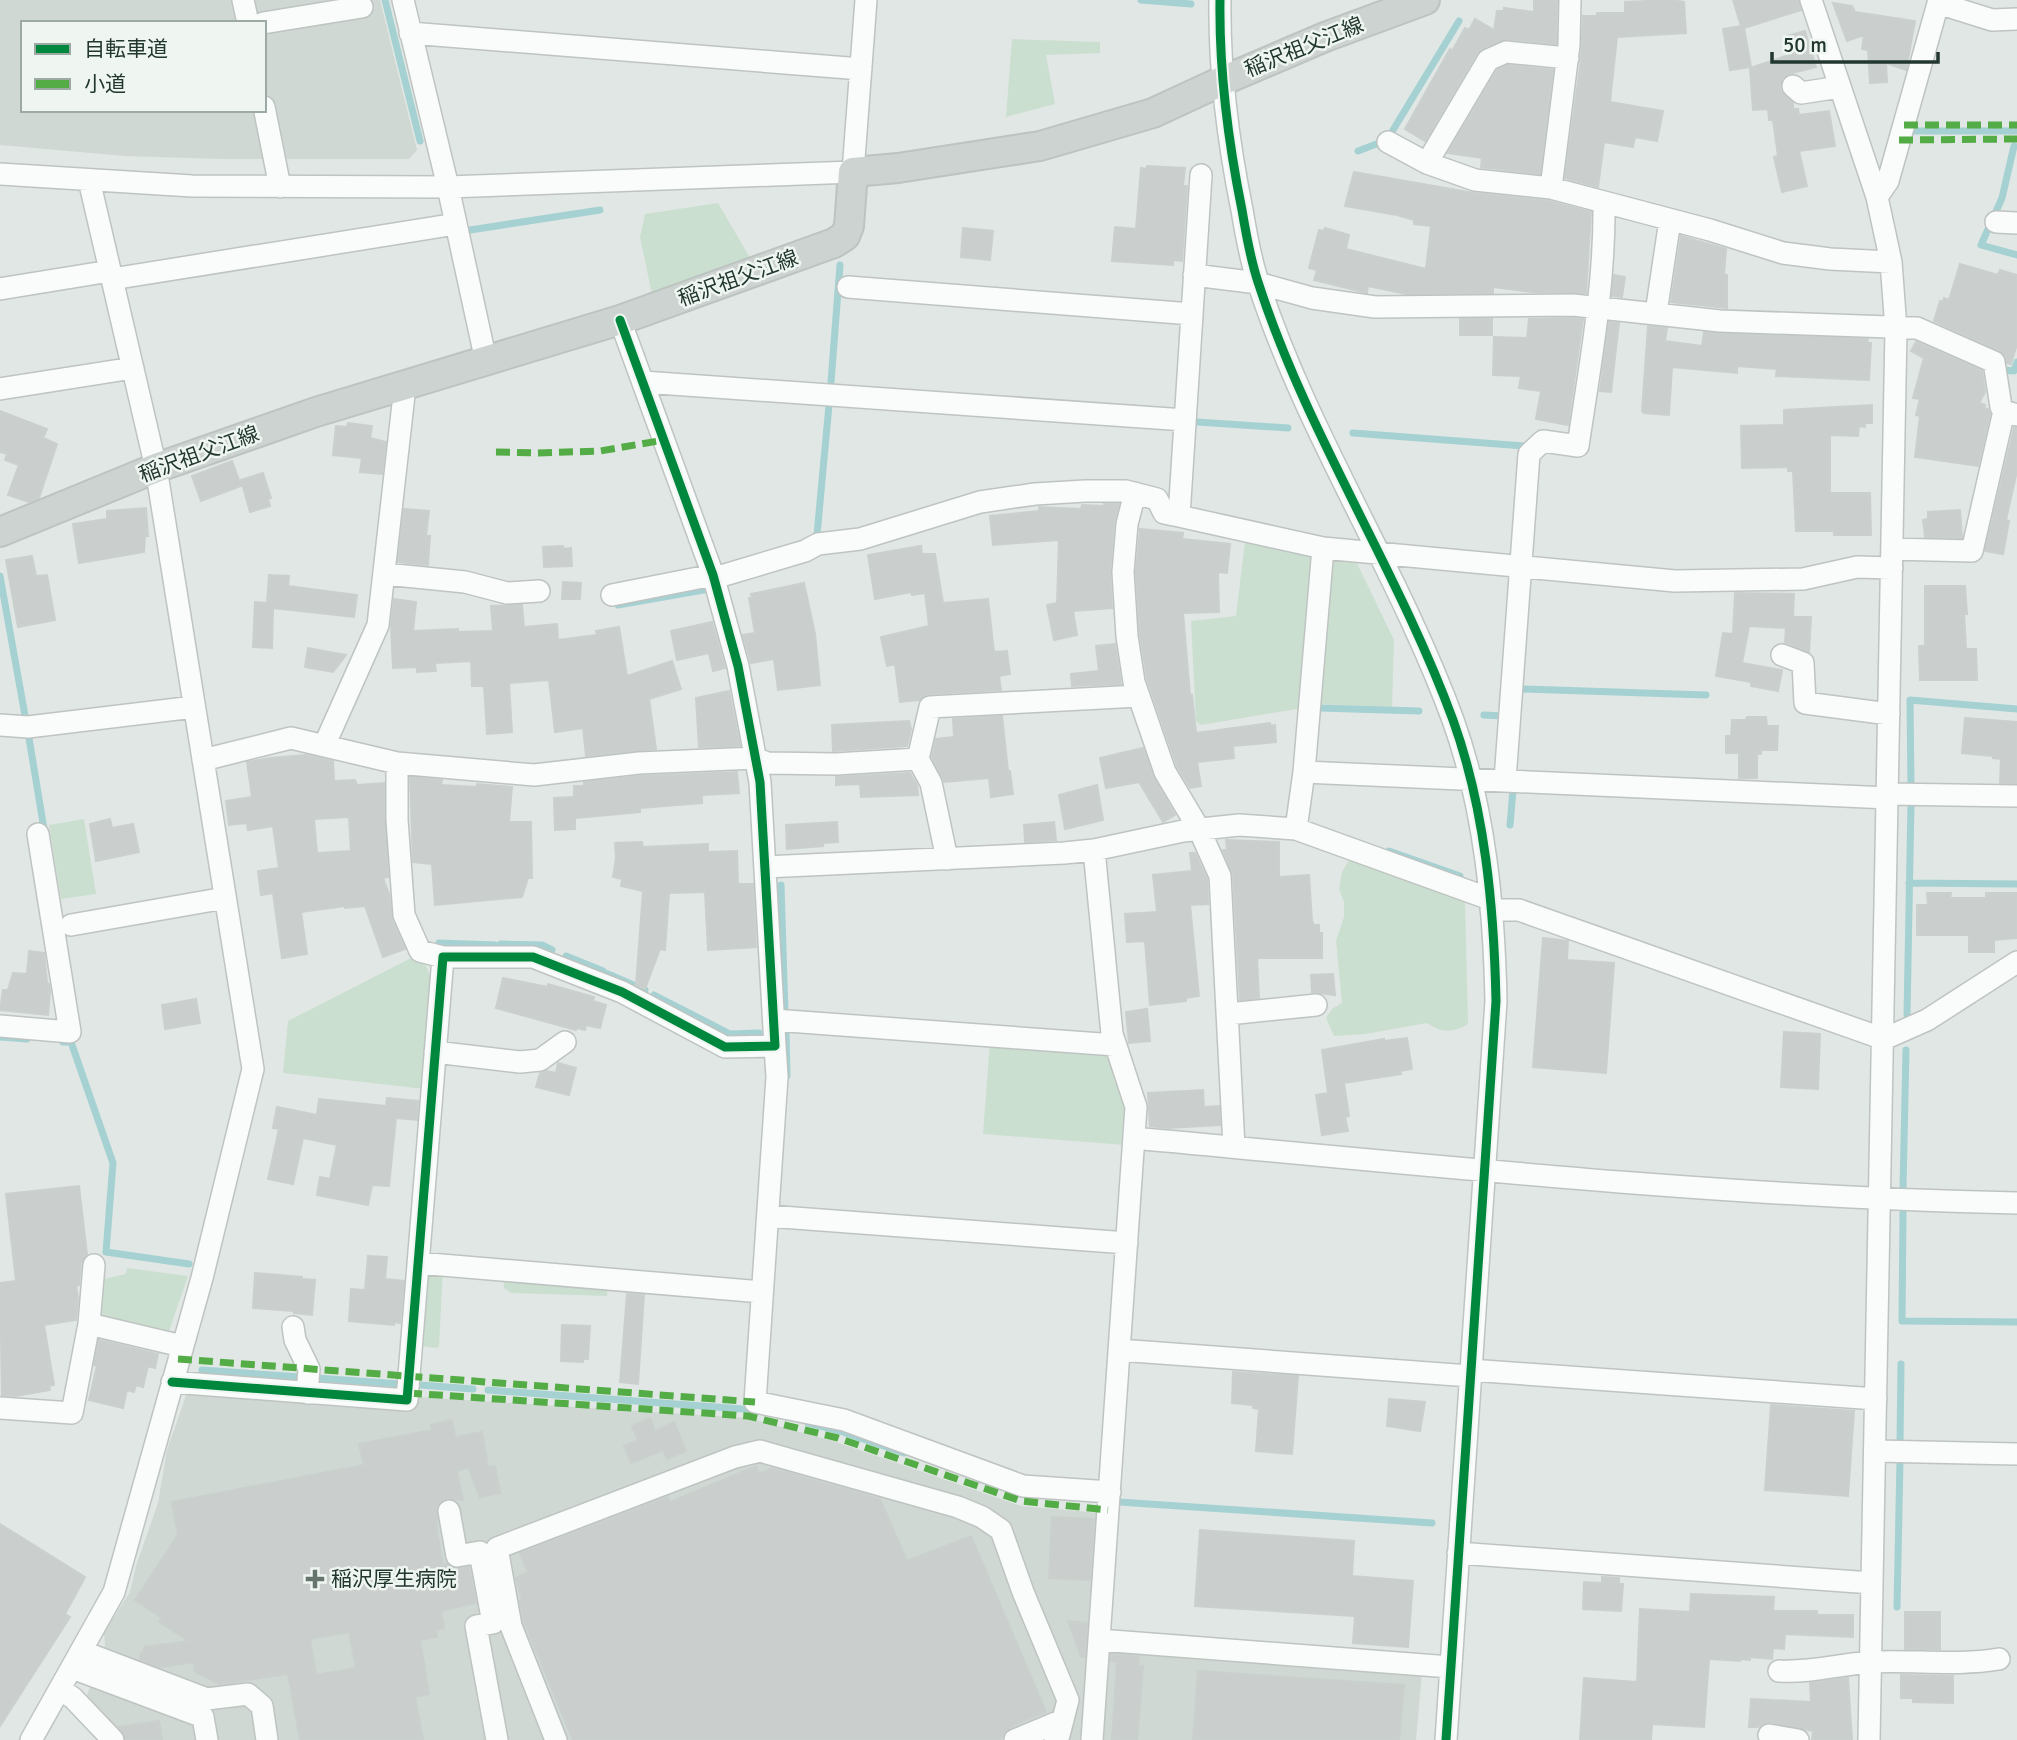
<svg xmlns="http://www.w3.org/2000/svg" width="2017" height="1740" font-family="Signika,'Noto Sans JP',sans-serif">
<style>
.built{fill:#cfd8d3;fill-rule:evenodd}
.green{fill:#cbdfd0}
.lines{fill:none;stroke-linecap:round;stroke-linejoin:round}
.stream{stroke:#a5d1d2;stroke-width:7}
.building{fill:#cacfcd;stroke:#cad0cd;stroke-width:2;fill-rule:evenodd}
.minor-casing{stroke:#bec4c1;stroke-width:24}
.major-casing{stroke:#bcc3c0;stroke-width:32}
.minor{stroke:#fafbfb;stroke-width:21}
.major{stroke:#cdd3d0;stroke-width:28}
.quiet{stroke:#53ac45;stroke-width:7;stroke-dasharray:14 7;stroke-linecap:butt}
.cycleway-casing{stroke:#eff6f2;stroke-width:13}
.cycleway{stroke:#00873e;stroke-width:9}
.poi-dot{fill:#65756e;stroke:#eff6f2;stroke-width:2.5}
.labels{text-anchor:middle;stroke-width:5;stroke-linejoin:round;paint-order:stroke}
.street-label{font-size:21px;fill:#22372f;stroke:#eff6f2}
.poi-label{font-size:21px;fill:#22372f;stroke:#eff6f2;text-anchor:start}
</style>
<rect width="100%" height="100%" fill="#e1e7e4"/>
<path class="built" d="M0,0H380L417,150L409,159H222L125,156L0,145ZM23,23H264V110H23Z
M187,1393L416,1407L417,1397L747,1418L833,1441L1021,1506L1099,1513L1084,1740H123L87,1695L105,1645L104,1632L130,1592L136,1566L158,1503L167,1450Z
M1107,1648L1422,1673L1416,1740H1100Z"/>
<path class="green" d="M1012,39L1100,42V53L1046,55L1055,104L1006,117Z
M718,203L753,263L653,299L640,237L645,214Z
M1245,542L1310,555L1314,561L1302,708L1201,725L1196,721L1191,621L1236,616Z
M1329,554L1353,555L1394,640L1392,707L1315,704Z
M84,819L96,894L61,899L49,825Z
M1349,860L1465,899L1468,1024C1453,1033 1441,1033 1427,1023L1365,1034L1334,1036L1326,1018L1332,1009L1342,1003L1336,941L1344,917V902L1339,889L1342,872Z
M415,956L426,966L434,985L425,1089L283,1073L288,1021Z
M990,1041L1105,1049L1128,1112L1125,1145L983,1134Z
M127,1268L188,1276L167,1337L96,1320L99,1280L126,1274Z
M443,1270L439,1346L437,1348L421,1346L427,1272Z
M503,1274L608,1283L607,1296L511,1293L504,1288Z"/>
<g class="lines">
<path class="stream" d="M385,0L420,141
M1141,0L1191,4
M1912,131H2017
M2014,146L2002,198L1981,245L2017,255
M1358,151L1387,140L1459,21
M470,230L600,210
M2005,370L2014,371L2017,362
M831,382L840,265
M1197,422L1288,428
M1353,433L1524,446
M817,535L829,405
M0,576L26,721
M618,605L709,589
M1521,689L1706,695
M1319,708L1419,711
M1484,715L1503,716
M28,732L45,835
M1911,787L1910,700L2017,709
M1510,825L1513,790
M1389,851L1460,876
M1909,883L2017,884
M781,885L785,1013
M439,943L495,945
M501,944L542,945L552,950
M566,956L603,971
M608,974L645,990
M654,995L730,1034L759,1033
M1907,1015L1911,803
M786,1032L787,1076
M0,1037L27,1039
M63,1042H71L113,1163L106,1252L189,1264
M1903,1188L1906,1050
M1903,1213L1902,1321L2017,1322
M202,1370L300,1377
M316,1378L400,1384
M420,1385L473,1389
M488,1390L756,1410
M808,1423L840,1431L904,1453
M1900,1443L1901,1364
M1119,1502L1432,1523
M1897,1607L1900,1460"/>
</g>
<path class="building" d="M1534,0H1557L1556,44L1507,39L1483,48L1477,53L1425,141L1405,129L1450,49L1452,51L1465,28L1469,30L1475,19L1494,30L1497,11H1504V8L1534,12Z
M1670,0L1684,2L1686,33L1617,37L1610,102L1663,111L1657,141L1635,137L1633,147L1604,142L1598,187L1565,178L1581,60L1583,16H1597V13H1625V2Z
M1733,0H1798L1801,10L1744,28L1751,67L1730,70L1723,29L1741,26Z
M1833,3L1852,6L1855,12L1915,21L1906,70L1886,63L1887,82L1870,83L1868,50L1862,49L1864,35L1847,41Z
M1805,31L1816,67L1788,74L1783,78L1780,90L1793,103V109H1798L1799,115L1829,111L1835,146L1799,151L1807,186L1782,192L1774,157L1778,156L1773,120H1769L1768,109L1753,110L1750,68L1792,54L1787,36Z
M1508,65L1553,70L1540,174L1481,167L1482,158L1448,153L1497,70Z
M1147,166L1185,168L1183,186H1187L1182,261L1173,260V265L1112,261L1115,227L1136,229L1141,168L1147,169Z
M1354,172L1474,193L1549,201L1591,212L1586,293L1532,292L1493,287V293L1406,294L1368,286L1367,293L1314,280L1317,270L1309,268L1319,230L1324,231L1325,228L1349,235L1346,249L1426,269L1431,226L1414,224V220L1397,215L1345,206Z
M963,228L993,231L990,260L961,257Z
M1681,236L1726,249L1724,275H1727V308L1671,302Z
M1960,264L1998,275L2000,270L2017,275V344L2011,364L2007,363L2005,355L1999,350L1934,321L1940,301L1943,302L1944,298L1949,300Z
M1614,275L1625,277L1622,297L1612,296Z
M1572,318L1583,319L1568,425L1536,419L1541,391L1519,388L1521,376L1493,375L1494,337L1527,338L1529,319Z
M1460,319H1492V335H1460Z
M1609,322L1619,323L1611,392L1600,391Z
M1648,326L1667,328L1665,341L1702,346L1704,332L1868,339L1867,343H1871L1869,380L1776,376L1777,369L1737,366V373L1672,367L1669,415L1644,413L1642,411Z
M1916,342L1982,371L1985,392L1979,403L1985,405L1984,408L1988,409L1990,414L1978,466L1915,457L1920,416L1916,415L1920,399L1913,398L1924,358L1911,351Z
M1872,405V423H1865V427L1859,426L1858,436L1830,435V493H1870L1871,535H1834V531H1796L1793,471H1788V467L1742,468L1741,426L1784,425V410Z
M0,411L47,429L43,438L57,444L39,498L29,502L8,495L19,465L5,460L7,454L0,452Z
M348,423L372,426L370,438L386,442L382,474L360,472L362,458L333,455L336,426L347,427Z
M2014,428H2017V471L2006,520L2009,521L2003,554L1985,551Z
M232,461L241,486L201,501L192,476Z
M263,473L271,498L268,499L270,506L250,512L241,480Z
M1104,504H1119L1114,523L1110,571L1112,608L1073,611L1077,635L1054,640L1047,605L1057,603L1059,540L993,545L990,516L1039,511V507L1081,509L1082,505L1104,506Z
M146,508L148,536H145L144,552L79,563L73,524L107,519V511Z
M404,509L429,511L426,536H430L428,565L398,562Z
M1960,510L1962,538L1925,537L1923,520L1928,519V512Z
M1140,529L1183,533L1182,539L1230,544L1227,573L1218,572L1219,612L1183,613L1190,695H1192L1196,733L1270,723L1271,726L1275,725L1276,742L1233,746L1234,758L1197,762L1201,786L1190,788L1177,766L1147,679L1140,635L1136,572Z
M563,546V549L571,548L572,566L544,567L543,547Z
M921,546L922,554H935L943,603L988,599L994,652L1007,651L1010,674L999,676L1001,690L929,694L919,700L900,702L895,664L887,666L881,637L929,626L925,593L912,595L911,592L875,599L868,555Z
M32,556L36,576L47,575L55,620L18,627L6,560Z
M269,575L289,576L288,586L357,595L354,617L273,608L272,648L253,647L255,602L267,603Z
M563,582L581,583L580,599H562Z
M804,583L815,634L820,685L778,690L774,659L751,663L743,635L755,633L749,598H752L751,594Z
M1925,586H1965L1967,614H1964L1966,649H1976L1977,680H1920L1919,646H1925Z
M1735,593L1794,594L1793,617H1811L1809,652L1785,642L1786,628L1749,626L1742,663L1782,670L1778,691L1751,686V682L1716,676L1723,633L1733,634Z
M394,599L416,602L413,631L458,629V632L493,631L491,606L522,605L524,627L557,624L558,640L597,635L596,631L619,627L627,676L672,661L681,689L649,699L656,749L586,756L583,728L555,732L549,680L509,683L512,732L487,734L484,686H472L471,661L435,663L436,671L417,672V667L393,668L391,625Z
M712,622L725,668L713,671L709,653L677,660L671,631Z
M1115,644L1121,684L1072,686L1071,674L1099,671L1096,646Z
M308,648L329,652L346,655L333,672L305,667Z
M729,691L740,746L699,747L696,698Z
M1002,716L1008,771H1010L1013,794L991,797L989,778L944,782L932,757L936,739L954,737L953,719Z
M1747,717H1766L1767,726H1778L1777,750H1761V754H1757V778H1739V753H1726V736H1731L1732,720H1746Z
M1965,718L2017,722V783H2000L2001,759L1993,758V756L1962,753Z
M909,721L911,729L907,746L833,751L832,725Z
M1143,748L1154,778L1175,815L1163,822L1139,782L1106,788L1100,758Z
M306,755L333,761L334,781L355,780L357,785L384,783L388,877L383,878L389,894L392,920L405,949L383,957L365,906L345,908V906L301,912L307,954L282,958L273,893L261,895L258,871L279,868L273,826L248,830L247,823L229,825L226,801L252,797L247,762L270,758ZM349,817L351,851L317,853L314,819Z
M737,772L739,793L702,795V803L640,808V812L575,818V829L555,830L554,798L574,797V786H584V782L640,776Z
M910,773L917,785L918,795L861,797L860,784L836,785V777Z
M410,777L442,780L441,785L477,787V784L512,787L509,822H531L532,878H528L522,897L435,905L432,864L413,862Z
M1097,785L1103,820L1065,829L1059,795Z
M110,819L112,828L133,824L139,852L96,861L90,824Z
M837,822L838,842L823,843V846L787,849L786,825Z
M1054,822L1056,840L1025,842L1024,825Z
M1226,840L1279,842V877L1309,875L1312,921L1314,925H1319V933H1322V958H1257L1259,998L1240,1000L1233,875L1223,850H1227Z
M642,842L643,847L708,844V852L737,851L738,884H753L756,947L708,950L705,892L669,893L665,950L660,949L645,989L636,985L643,891L621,886L622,879L613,877L616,858L615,843Z
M1190,853H1195L1207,879L1208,904L1190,905L1199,996L1186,998V1001L1150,1005L1145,941L1127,942L1125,914L1157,912L1153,875L1192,871Z
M1927,893H1951L1950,898H1986V893H2017V938L1994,940V952H1969V935H1917V905H1928Z
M1543,938L1568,941L1567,960L1614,963L1606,1073L1533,1067Z
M29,951L44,953L47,983L49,984L50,991L48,1015L0,1010L3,990H8L13,973L27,974Z
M1333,974L1335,995L1312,992L1311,975Z
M503,978L548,987V984L594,997L593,1001L606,1005L600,1028L586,1025L585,1030L577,1028L576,1030L496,1008Z
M196,999L200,1023L165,1029L162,1005Z
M1147,1009L1150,1041L1129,1043L1126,1012Z
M1784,1032L1820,1034L1818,1089L1781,1087Z
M1407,1038L1412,1069L1400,1071L1401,1074L1344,1083L1349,1116L1345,1117L1348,1131L1322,1135L1316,1095L1328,1093L1322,1050L1384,1039V1041Z
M558,1063L576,1068L569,1095L536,1087L540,1073L547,1071L556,1073Z
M1203,1090L1204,1107L1219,1106L1220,1125L1168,1128L1150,1126L1148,1093Z
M387,1098L418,1101L417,1120L396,1118L389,1186L372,1185L368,1205L317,1195L320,1177L330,1179L337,1145L303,1138L293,1184L268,1179L279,1129L273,1128L277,1107L317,1115L319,1099L386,1106Z
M79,1186L87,1254L81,1263L79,1285L76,1286L78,1298L76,1320L44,1325L54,1385L49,1386L50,1390L16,1396L2,1395L0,1283L16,1281L6,1194Z
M368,1256L387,1257L385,1279L404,1281L400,1323L394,1322V1325L349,1321L351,1289L365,1290Z
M255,1273L302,1277V1279L315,1280L312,1315L294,1313V1311L253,1308Z
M627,1294L644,1295L638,1384L620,1382Z
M562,1325L590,1326L588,1359H583V1362L561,1361Z
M99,1340L158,1354L155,1368L148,1366L143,1387L136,1385L134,1392L127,1390L123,1408L89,1400L97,1366L94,1365Z
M1233,1372L1298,1376L1292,1454L1256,1451L1259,1409L1253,1408V1405L1232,1403Z
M1389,1399L1425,1402L1420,1431L1387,1426Z
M1771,1405L1854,1411L1848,1496L1765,1490Z
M650,1418L655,1431L674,1422L686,1451L667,1459L663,1450L631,1463L624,1446L638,1440L632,1426Z
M452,1420L455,1437L482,1432L488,1467L495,1466L500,1493L480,1497L468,1467L457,1471L463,1500L446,1498L440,1501L437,1507V1532L443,1564H447L453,1568L469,1567L476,1603L441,1611L444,1628L436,1630L437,1637L420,1640L429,1694L415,1697L423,1740H300L288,1674L220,1684L195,1672L194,1662L161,1667L140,1660V1655L145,1647L189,1641L159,1622L162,1618L135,1600L178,1535L172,1502L364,1465L359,1444L432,1430L431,1425ZM349,1632L356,1668L316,1675L310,1639Z
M756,1466L759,1474L772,1468L880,1499L907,1561L971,1536L1046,1712L1014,1725L999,1740H573L524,1622L520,1601L522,1600L516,1578L528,1572L520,1553L668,1497L670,1502Z
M1052,1517L1094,1519L1090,1580L1049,1578Z
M0,1524L85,1577L65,1614L70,1617L0,1726Z
M1200,1530L1354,1541L1352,1576L1413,1581L1408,1647L1353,1643L1355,1616L1195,1606Z
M1602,1577L1619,1578V1584H1623L1621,1611L1583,1609L1584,1582L1602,1583Z
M1691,1594L1774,1597L1773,1611H1817V1615H1853V1637L1785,1634L1784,1649L1773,1648L1772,1659L1750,1657V1660L1740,1659V1661L1709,1659L1704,1727L1652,1724L1651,1740H1580L1584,1678L1637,1682L1640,1609L1690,1612Z
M1905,1612H1940V1649H1905Z
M1068,1621L1087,1623L1085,1657H1081Z
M1111,1654L1139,1656L1138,1666H1143L1137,1740H1112L1117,1662L1111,1661Z
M1198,1671L1404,1685L1399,1740H1193Z
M1901,1675L1953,1676V1703L1913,1702V1698H1901Z
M1848,1678L1852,1740H1812L1813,1731L1771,1722L1764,1723L1758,1727H1749L1751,1699L1811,1702L1810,1683Z
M159,1721L162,1740H126L119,1727Z"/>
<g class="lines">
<g class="minor-casing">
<path id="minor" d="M243,0L248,23
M403,0L448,187L486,361
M1220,0C1219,70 1228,141 1242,210C1246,234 1250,258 1258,282C1307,434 1398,570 1453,720C1485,809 1494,907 1496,1001L1446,1740
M1811,0L1877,197L1891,262L1896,329L1869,1740
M1938,3L1992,20L2017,19
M263,23L362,7
M410,33L861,69
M1793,86L1801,93L1840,87
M264,107L280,187
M1388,142L1427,163L1475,180L1551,188L1710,230L1783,253L1830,259L1891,262
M1427,163L1488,60L1506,52L1568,58
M0,174L192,186L448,187L853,172L866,0
M1201,175L1179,516L1323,548L1304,772L1296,829
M1551,188L1569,45L1570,0
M1877,197L1888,181L1939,0
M1996,222L2017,223
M1194,275L1258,283L1312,298L1375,307L1573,305L1720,321L1917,328L1994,362L2001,407L2004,411L2017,415
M112,279L456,224
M848,287L1192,314
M0,289L110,271
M1656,313L1670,220
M643,382L1185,420
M0,389L133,368
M1135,493L1127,524L1123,572L1127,636L1134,682L1165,772L1199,829L1220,876L1234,1147
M1323,548L1675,581L1803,579L1857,567L1892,568
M1892,549L1972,551L2004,411
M385,574L465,582L507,593L539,591
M612,595L713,575L721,576L805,551L818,544L860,539L980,502L1035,494L1085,491H1126L1157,499L1164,513L1179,516
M1782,655L1803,663L1805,703L1889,714
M0,725L28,727L194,707
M324,746L378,625L405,386
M918,759L931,783L947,859
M203,760L291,738L397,763L534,775L639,763L755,758L767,763L836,764L918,759L930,707L1139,696
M397,763V820L404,915L420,951L443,957
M1304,772L1888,798
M1505,780L1529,454L1543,441L1578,446C1590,365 1605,285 1604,203
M1888,794L2017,796
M765,867L1064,853L1094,850L1183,831L1239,825L1296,829L1490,899
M1491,910H1519L1884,1039L1927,1020L2017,962
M71,925L225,898
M1228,1014L1316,1005
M774,1020L1115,1045
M0,1026L70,1032L38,834
M775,1046L777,1077L755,1402L844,1420L1023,1486L1110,1492
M435,1052L520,1062L540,1060L565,1042
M1134,1138C1428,1165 1722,1197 2017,1203
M768,1216L1127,1243
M418,1263L762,1292
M89,1324L182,1346
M293,1327L295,1340L309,1369L307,1393
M1119,1350L1470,1376
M1470,1370L1876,1399
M172,1382L407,1400L443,957H533L622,992L725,1047L775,1046L760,782L738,666L713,575L620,320
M0,1408L72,1413L89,1324L94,1265
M1875,1451L2017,1454
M449,1511L457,1556L480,1552L493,1623L476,1626L497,1740
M1458,1553L1872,1583
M1099,1640L1450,1667
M81,1651L207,1699L248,1694L262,1706L267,1740
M72,1668L203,1717L207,1740
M1779,1671C1811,1673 1841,1664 1872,1662C1915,1660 1957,1666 1999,1659
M60,1689L73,1698L113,1740
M1769,1735L1798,1740
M31,1740L114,1592L202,1278L253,1069L156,468L89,180
M556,1740L511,1626L497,1548L735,1457L760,1451L958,1507L982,1517L1001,1530L1023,1592L1068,1700L1059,1735L1055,1740
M1015,1740L1063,1720
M1092,1740L1136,1107L1112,1034L1094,850"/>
</g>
<g class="major-casing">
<path id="major" d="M0,532L156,468L316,412L620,320L834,243L845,236L849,226L853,172L898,168L1040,146L1153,113L1222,81L1325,37L1425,0"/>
</g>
<use href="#minor" class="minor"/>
<use href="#major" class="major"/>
<path class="quiet" d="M1904,125H2017
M1899,140L2017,139
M496,452L537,453L600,451L664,440
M178,1359L755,1402
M408,1393L748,1416L838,1438L1021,1501L1108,1510"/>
<g class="cycleway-casing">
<path id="cycleway" d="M1220,0C1219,70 1228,141 1242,210C1246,234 1250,258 1258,282C1307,434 1398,570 1453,720C1485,809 1494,907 1496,1001L1446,1740
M172,1382L407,1400L443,957H533L622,992L725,1047L775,1046L760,782L738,666L713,575L620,320"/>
</g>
<use href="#cycleway" class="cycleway"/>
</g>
<path class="poi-dot" d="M311.5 1568.5h7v7h7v7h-7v7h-7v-7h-7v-7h7z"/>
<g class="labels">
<g class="street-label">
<text transform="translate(1304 47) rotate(-22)" y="7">稲沢祖父江線</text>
<text transform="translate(738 278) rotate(-20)" y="7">稲沢祖父江線</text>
<text transform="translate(199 454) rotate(-20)" y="7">稲沢祖父江線</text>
</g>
<g class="poi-label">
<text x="331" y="1586">稲沢厚生病院</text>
</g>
</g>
<rect x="21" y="21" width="245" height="91" fill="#eff6f2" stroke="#9daaa4" stroke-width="2"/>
<rect x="35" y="44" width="35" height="10" fill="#00873e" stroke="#9daaa4" stroke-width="2"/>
<text x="84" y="56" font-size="21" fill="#22372f">自転車道</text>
<rect x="35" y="79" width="35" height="10" fill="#53ac45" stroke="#9daaa4" stroke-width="2"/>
<text x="84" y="91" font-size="21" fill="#22372f">小道</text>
<path d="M1772 52v10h166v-10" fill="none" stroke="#22372f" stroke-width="3.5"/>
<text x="1783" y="52" font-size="21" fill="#22372f" stroke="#eff6f2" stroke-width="5" paint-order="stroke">50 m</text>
</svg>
